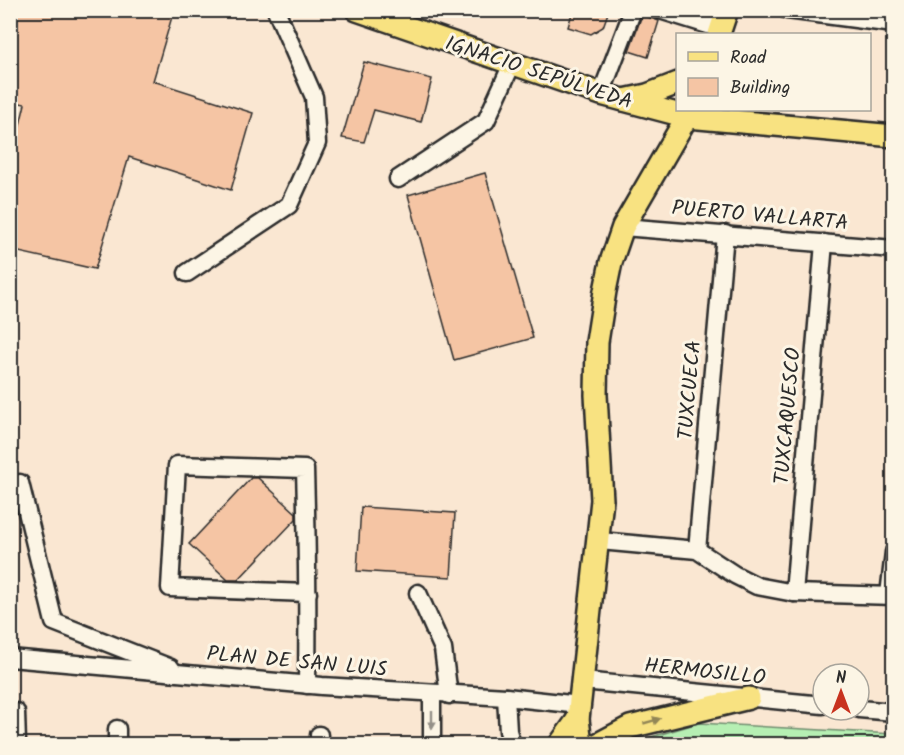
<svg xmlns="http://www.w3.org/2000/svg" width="904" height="755" font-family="Kalam,sans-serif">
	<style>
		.green { fill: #b6efb3; stroke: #708d6f; stroke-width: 1.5 }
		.building { fill: #f5c5a4; stroke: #2b2b2b; stroke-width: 1.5 }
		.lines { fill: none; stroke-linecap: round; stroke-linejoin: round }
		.minor-casing { stroke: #2b2b2b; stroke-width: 21 }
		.major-casing { stroke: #2b2b2b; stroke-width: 26 }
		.minor { stroke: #fcf5e5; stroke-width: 16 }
		.major { stroke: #f8e281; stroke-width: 21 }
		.oneway { fill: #949088 }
		.oneway2 { fill: #928656 }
		.labels { text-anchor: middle; stroke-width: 6; stroke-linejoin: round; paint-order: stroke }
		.street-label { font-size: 21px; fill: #2b2b2b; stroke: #fcf5e5 }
	</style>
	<rect width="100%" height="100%" fill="#fae7d2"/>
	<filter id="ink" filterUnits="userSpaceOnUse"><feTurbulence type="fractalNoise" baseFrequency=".0167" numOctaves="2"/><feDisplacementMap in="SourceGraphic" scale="12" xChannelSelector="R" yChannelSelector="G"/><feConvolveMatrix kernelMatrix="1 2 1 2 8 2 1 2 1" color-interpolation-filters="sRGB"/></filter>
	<g filter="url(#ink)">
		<path class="green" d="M 698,723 L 893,734 L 893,744 L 628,744 Z"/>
		<g class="building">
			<path d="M 10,10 L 174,10 L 153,81 L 253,113 L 231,190 L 129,157 L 95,269 L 10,250 L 10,166 L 25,104 L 10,101 Z"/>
			<path d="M 573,10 L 609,10 L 603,27 L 591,34 L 568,27 Z"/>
			<path d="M 642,15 L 659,21 L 648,57 L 629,51 Z"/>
			<path d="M 364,62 L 432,79 L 421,122 L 374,110 L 364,142 L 342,138 Z"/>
			<path d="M 485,173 L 533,338 L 454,360 L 408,195 Z"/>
			<path d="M 251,478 L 258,478 L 296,513 L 296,519 L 238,580 L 228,580 L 189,544 Z"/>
			<path d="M 361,507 L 455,513 L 451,577 L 357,571 Z"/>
		</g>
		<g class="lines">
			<g class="minor-casing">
				<g id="minor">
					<path d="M 660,10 L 721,29"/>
					<path d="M 787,10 L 894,24"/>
					<path d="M 601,94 L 633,10"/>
					<path d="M 398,179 L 486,121 L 512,64"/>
					<path d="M 623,227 L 894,249"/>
					<path d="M 187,273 L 289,205 L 317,143 L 314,97 L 276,10"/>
					<path d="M 20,483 L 54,622 L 171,668"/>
					<path d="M 600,541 L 697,550 L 735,575 L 757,586 L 794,593 L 894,596"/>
					<path d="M 697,550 L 725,234"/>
					<path d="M 418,593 L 443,649 L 449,695"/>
					<path d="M 794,593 L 824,243"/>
					<path d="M 889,595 L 894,552"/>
					<path d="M 10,658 L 322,686 L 506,697 L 580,705"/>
					<path d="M 583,681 L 823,705"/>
					<path d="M 307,685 C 308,613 307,541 305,469 L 177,465 L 170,588 L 308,593"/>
					<path d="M 506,697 L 508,731 L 512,744"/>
					<path d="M 859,709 L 894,712"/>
					<path d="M 16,712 L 17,744"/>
					<path d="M 117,729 L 117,744"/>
					<path d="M 319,735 L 319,744"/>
					<path d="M 432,744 L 432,695"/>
				</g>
			</g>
			<g class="major-casing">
				<g id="major">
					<path d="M 357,10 L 601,94 L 688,117 L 894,136"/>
					<path d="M 719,34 L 727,10"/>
					<path d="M 624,100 L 647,95 L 678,83"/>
					<path d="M 560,744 L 578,719"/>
					<path d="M 581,744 L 578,719 L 602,500 L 596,395 L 597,342 L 605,291 L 611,262 L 623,227 L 691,110"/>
					<path d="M 598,744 L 630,727 L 749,698"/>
				</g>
			</g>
			<use href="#minor" class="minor"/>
			<use href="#major" class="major"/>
		</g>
		<defs><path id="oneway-solid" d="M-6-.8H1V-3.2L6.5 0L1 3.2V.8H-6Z" transform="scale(1.5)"/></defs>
		<use class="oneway" href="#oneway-solid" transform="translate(432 720) rotate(90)"/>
		<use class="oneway2" href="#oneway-solid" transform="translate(652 721) rotate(-16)"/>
	</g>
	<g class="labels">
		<g class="street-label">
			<text transform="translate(539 72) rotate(18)" y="7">IGNACIO SEPÚLVEDA</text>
			<text transform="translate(760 215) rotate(5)" y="7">PUERTO VALLARTA</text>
			<text transform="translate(689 390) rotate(-85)" y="7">TUXCUECA</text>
			<text transform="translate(787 416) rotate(-85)" y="7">TUXCAQUESCO</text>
			<text transform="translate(297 661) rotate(5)" y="7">PLAN DE SAN LUIS</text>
			<text transform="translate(705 671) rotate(6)" y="7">HERMOSILLO</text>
		</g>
	</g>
	<rect width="904" height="755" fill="none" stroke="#fcf5e5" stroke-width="36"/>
	<rect x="18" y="18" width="868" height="719" fill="none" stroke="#2b2b2b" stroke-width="2" filter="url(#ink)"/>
	<rect x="676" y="33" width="195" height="78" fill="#fcf5e5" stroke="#a8a49b" stroke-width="1.5"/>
	<rect x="688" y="52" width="30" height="9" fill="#f8e281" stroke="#a8a49b" stroke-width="1.5"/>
	<text x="730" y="63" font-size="18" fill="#2b2b2b">Road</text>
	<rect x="688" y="78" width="30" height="18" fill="#f5c5a4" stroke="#a8a49b" stroke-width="1.5"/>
	<text x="730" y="93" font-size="18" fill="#2b2b2b">Building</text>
	<g transform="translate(841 692)"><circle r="28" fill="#fcf5e5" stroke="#a8a49b" stroke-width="1.5"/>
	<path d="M0-4.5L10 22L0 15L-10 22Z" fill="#c8321e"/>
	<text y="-9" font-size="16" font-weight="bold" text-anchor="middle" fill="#2b2b2b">N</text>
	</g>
</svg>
